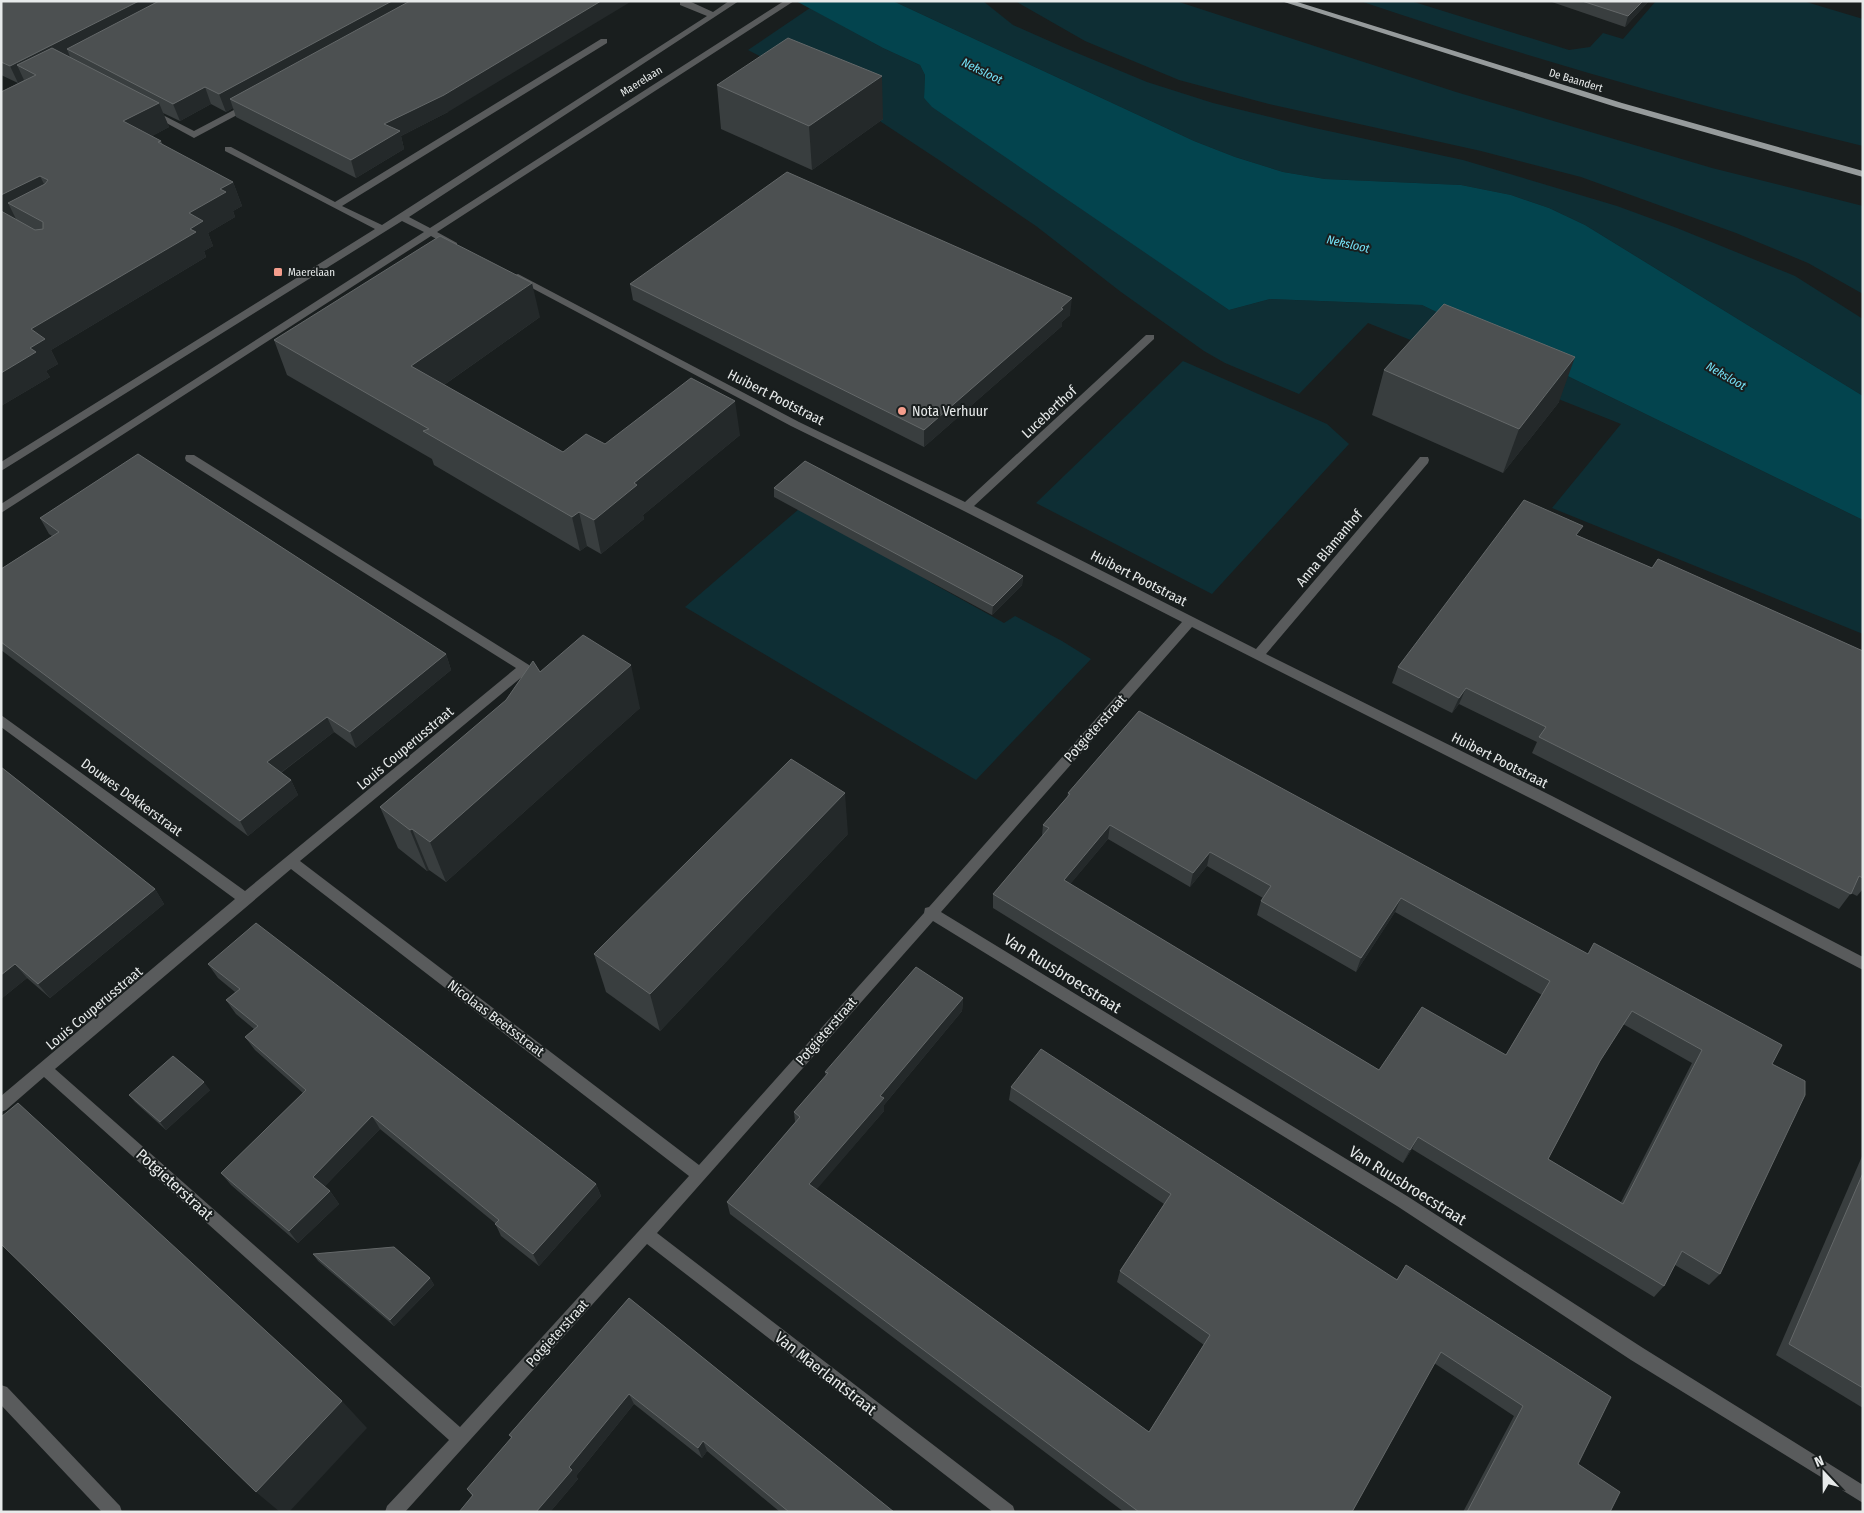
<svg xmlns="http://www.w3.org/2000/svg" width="1864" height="1513" font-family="'Fira Sans Condensed',sans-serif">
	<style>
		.green { fill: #0e2e34 }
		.water { fill: #03444e }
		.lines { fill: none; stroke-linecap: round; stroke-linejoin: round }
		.minor { fill: #595b5c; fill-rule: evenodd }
		.major { fill: #969b9c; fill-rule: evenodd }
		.wall { fill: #393e3f; fill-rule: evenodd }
		.shaded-wall { fill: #24292a }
		.building { fill: #4c5051; stroke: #646869; fill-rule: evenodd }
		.poi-dot { fill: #f49d8c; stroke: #191e1e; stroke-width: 2 }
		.labels { text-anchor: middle; stroke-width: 4; stroke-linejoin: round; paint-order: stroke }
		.far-street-label { font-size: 11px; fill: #e7eaea; stroke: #191e1e }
		.far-poi-label { font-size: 11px; fill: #e7eaea; stroke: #191e1e; text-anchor: start }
		.far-water-label { font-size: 12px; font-style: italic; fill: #75e2f7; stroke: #191e1e }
		.street-label { font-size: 14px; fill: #e7eaea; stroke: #191e1e }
		.poi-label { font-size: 14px; fill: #e7eaea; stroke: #191e1e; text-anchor: start }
		.near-street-label { font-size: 16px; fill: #e7eaea; stroke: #191e1e }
	</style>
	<rect width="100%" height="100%" fill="#191e1e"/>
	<g class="green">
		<path d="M 893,1 L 983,1 L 1013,25 L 1065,48 L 1147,82 L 1213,103 L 1310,127 L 1463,160 L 1617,206 L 1677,228 L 1795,276 L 1863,319 L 1863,396 L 1585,225 L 1549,208 L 1511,195 L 1461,185 L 1325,179 L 1283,172 L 1235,157 L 1194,141 Z"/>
		<path d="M 1015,1 L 1176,1 L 1456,92 L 1712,168 L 1863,206 L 1863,294 L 1808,263 L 1736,233 L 1581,177 L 1481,151 L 1269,104 L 1179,80 L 1085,41 Z"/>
		<path d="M 1360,1 L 1411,1 L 1569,50 L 1590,47 L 1603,33 L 1623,39 L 1656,1 L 1803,1 L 1863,19 L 1863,146 C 1694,105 1525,57 1360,1 Z"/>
		<path d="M 810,8 L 883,48 L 920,65 L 925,75 L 924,98 L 1229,310 L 1270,299 L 1422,305 L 1863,520 L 1863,634 L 1552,508 L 1621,424 L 1368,323 L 1299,394 L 1225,363 L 1204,351 L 1121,292 L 1036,226 L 942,162 L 863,110 L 748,50 Z"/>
		<path d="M 1183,361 L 1327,424 L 1349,444 L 1212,594 L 1036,503 Z"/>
		<path d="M 806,503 L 932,583 L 1004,623 L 1015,616 L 1062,641 L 1091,659 L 976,780 L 685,607 Z"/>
	</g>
	<path class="water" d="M 796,1 L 893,1 L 1194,141 L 1235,157 L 1283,172 L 1325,179 L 1461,185 L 1511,195 L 1549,208 L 1585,225 L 1863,396 L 1863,520 L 1422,305 L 1270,299 L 1229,310 L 932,107 L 924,98 L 925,75 L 920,65 L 883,48 Z"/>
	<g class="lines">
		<g class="minor">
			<path d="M 680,1 L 689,1 L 713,12 L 729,1 L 739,1 L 409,217 L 430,228 L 784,1 L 794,1 L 437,232 L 457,243 L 457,247 L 451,247 L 431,236 L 1,513 L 1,504 L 424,232 L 402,221 L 1,471 L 1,462 L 375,229 L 225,151 L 225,147 L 231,147 L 335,202 L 601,39 L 607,39 L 607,43 L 342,206 L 382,225 L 707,16 L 680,5 Z"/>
			<path d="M 249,102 L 252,103 L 252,107 L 194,138 L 148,113 L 155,111 L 194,131 Z"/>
			<path d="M 518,274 L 799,422 L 965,502 L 1146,335 L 1154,335 L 1154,339 L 974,506 L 1256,649 L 1420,457 L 1428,457 L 1429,460 L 1428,463 L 1266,654 L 1552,796 L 1863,957 L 1863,970 L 1542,804 L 1192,627 L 941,912 L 1407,1196 L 1643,1348 L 1863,1485 L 1863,1503 L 1631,1360 L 1397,1206 L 933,921 L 657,1233 L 1013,1506 L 1015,1512 L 993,1512 L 647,1244 L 405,1512 L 385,1512 L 387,1506 L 449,1440 L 44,1077 L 6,1110 L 1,1112 L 1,1096 L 235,899 L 1,727 L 1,715 L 245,891 L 516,668 L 186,461 L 185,458 L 186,455 L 194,455 L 529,665 L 531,668 L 529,671 L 300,861 L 699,1165 L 924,913 L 925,908 L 929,907 L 1182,622 L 962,510 L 791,426 L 515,279 L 515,275 ZM 291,869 L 689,1176 L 460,1427 L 55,1069 Z"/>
			<path d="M 1,1385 L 7,1387 L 120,1506 L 122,1512 L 102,1512 L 1,1405 Z"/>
		</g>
		<path class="major" d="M 1281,1 L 1294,1 L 1622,103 L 1863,171 L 1863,177 L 1616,107 Z"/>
	</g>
	<g class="wall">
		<path d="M 1,1 L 448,112 L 401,136 L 404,149 L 356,178 L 236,117 L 233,108 L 226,112 L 211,104 L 180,121 L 163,113 L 169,127 L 152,136 L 161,141 L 163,145 L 233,182 L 242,206 L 233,211 L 235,217 L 208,233 L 213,246 L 204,251 L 206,257 L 51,350 L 58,364 L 46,371 L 50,377 L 1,406 L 1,92 L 18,83 L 1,75 Z"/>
		<path d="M 1549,1 L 1649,1 L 1625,27 Z"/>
		<path d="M 717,85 L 883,119 L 812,170 L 721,129 Z"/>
		<path d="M 630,284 L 1070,315 L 1062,322 L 1062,326 L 924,447 L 633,300 Z"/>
		<path d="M 540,317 L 444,385 L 563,452 L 605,444 L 740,435 L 643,515 L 644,519 L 601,554 L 587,546 L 580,551 L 434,465 L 432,459 L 287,375 L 274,340 Z"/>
		<path d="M 1384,370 L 1559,402 L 1503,473 L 1372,415 Z"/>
		<path d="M 774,488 L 1023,576 L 1022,585 L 992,615 L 774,497 Z"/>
		<path d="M 40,518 L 446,654 L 451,670 L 356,748 L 334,732 L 281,773 L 291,780 L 298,795 L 248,836 L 1,650 L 1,569 L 52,536 L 49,534 Z"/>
		<path d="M 1579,536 L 1652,568 L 1863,651 L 1863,889 L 1857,896 L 1851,893 L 1839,909 L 1532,753 L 1537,742 L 1459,704 L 1452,713 L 1392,683 L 1398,667 Z"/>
		<path d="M 540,672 L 640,708 L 446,882 L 429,870 L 427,871 L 398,848 L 380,807 Z"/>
		<path d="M 1139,711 L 1772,1064 L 1720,1274 L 1709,1285 L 1675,1265 L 1664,1286 L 1654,1297 L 1412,1149 L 1403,1163 L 993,908 L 993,894 L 1042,836 L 1043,825 L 1067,797 L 1068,793 ZM 1108,839 L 1190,887 L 1207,866 L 1263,898 L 1261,901 L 1257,915 L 1356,972 L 1395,912 L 1542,995 L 1506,1055 L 1379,1070 L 1070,884 ZM 1623,1024 L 1692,1063 L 1621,1202 L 1548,1159 L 1600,1061 Z"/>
		<path d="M 1,767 L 155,889 L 164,904 L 50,998 L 27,978 L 1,999 Z"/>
		<path d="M 848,834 L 660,1031 L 606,992 L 594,954 Z"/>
		<path d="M 208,964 L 596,1184 L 601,1196 L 539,1266 L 501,1236 L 495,1223 L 380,1129 L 324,1187 L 330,1191 L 339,1204 L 298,1243 L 231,1185 L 221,1173 L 303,1093 L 255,1050 L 245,1037 L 254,1029 L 236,1014 L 226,1000 L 235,992 L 218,978 Z"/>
		<path d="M 963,998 L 962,1011 L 884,1105 L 884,1111 L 816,1189 L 1149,1432 L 1204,1345 L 1117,1282 L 1120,1271 L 1164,1204 L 1009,1100 L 1011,1087 L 1397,1279 L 1406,1265 L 1578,1464 L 1610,1512 L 1463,1512 L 1514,1416 L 1434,1363 L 1352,1512 L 1124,1512 L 730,1214 L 727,1202 L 795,1122 L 794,1112 L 826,1076 L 825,1072 Z"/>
		<path d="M 210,1090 L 166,1130 L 135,1102 L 129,1095 Z"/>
		<path d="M 1863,1154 L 1863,1408 L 1776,1355 Z"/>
		<path d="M 313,1254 L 430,1278 L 434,1285 L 394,1326 L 318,1261 Z"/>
		<path d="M 629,1298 L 894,1512 L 780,1512 L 707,1451 L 702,1458 L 634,1404 L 576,1476 L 578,1479 L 550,1512 L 459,1512 L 472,1496 L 467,1489 L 511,1438 L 509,1435 Z"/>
	</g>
	<g class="shaded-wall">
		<path d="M 139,1 L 179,1 L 67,49 L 70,57 L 17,65 L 24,80 L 18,83 L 10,66 Z"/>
		<path d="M 392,1 L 428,1 L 230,99 L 233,108 L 226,112 L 219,94 Z"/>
		<path d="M 601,1 L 632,1 L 448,112 L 401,136 L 404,149 L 356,178 L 351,160 L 384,124 Z"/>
		<path d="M 1643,1 L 1649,1 L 1625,27 L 1628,16 Z"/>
		<path d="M 882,76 L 883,119 L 812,170 L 809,126 Z"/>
		<path d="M 205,87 L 211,104 L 180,121 L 173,104 Z"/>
		<path d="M 159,103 L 169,127 L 134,146 L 123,121 Z"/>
		<path d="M 40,176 L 52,200 L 8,203 L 16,219 L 1,227 L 1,195 Z"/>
		<path d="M 233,182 L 242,206 L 233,211 L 235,217 L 208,233 L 213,246 L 204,251 L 206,257 L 51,350 L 58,364 L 46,371 L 50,377 L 1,406 L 1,373 L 30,348 L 31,329 L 190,229 L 189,213 L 220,189 Z"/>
		<path d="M 532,283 L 540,317 L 421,401 L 411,366 Z"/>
		<path d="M 1072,298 L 1070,315 L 1062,322 L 1062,326 L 924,447 L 924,430 Z"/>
		<path d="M 1575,357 L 1559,402 L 1503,473 L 1519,429 Z"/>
		<path d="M 735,401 L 740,435 L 643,515 L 644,519 L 601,554 L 594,520 L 634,483 Z"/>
		<path d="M 579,512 L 587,546 L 580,551 L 572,517 Z"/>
		<path d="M 1023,576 L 1022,585 L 992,615 L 993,606 Z"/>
		<path d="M 446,654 L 451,670 L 356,748 L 350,732 Z"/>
		<path d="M 631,665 L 640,708 L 446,882 L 430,842 Z"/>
		<path d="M 1466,688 L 1459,704 L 1452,713 L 1459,698 Z"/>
		<path d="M 327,717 L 334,732 L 275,777 L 267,762 Z"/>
		<path d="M 291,780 L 298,795 L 248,836 L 240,821 Z"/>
		<path d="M 845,793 L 848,834 L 660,1031 L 650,994 Z"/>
		<path d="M 1110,825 L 1108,839 L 1062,894 L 1064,880 Z"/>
		<path d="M 412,829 L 429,870 L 427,871 L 410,830 Z"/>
		<path d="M 1210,852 L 1207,866 L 1190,887 L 1193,873 Z"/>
		<path d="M 155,889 L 164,904 L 50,998 L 38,984 Z"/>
		<path d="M 1401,898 L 1395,912 L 1356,972 L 1361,958 Z"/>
		<path d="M 15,964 L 27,978 L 1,999 L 1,975 Z"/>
		<path d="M 963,998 L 962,1011 L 884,1105 L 884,1111 L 811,1196 L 809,1184 L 880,1096 Z"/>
		<path d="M 204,1082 L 210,1090 L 166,1130 L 160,1122 Z"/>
		<path d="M 372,1116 L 380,1129 L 322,1189 L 313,1177 Z"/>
		<path d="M 1418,1137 L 1412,1149 L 1403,1163 L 1410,1150 Z"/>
		<path d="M 596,1184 L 601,1196 L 539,1266 L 533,1254 Z"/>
		<path d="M 330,1191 L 339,1204 L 298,1243 L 289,1231 Z"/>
		<path d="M 430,1278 L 434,1285 L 394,1326 L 390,1320 Z"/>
		<path d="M 629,1394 L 634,1404 L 576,1476 L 578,1479 L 550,1512 L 536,1512 L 569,1467 Z"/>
		<path d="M 342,1401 L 367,1428 L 289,1512 L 280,1512 L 256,1492 Z"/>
		<path d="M 703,1441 L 707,1451 L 702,1458 L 698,1448 Z"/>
	</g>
	<g class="building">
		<path d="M 1,1 L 139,1 L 10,66 L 1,62 Z"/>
		<path d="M 159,1 L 392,1 L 219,94 L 205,87 L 173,104 L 67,49 Z"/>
		<path d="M 410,1 L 601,1 L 444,95 L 384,124 L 400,131 L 351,160 L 230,99 Z"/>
		<path d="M 1582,1 L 1643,1 L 1628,16 Z"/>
		<path d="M 788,38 L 882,76 L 809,126 L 717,85 Z"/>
		<path d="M 52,48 L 159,103 L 123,121 L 161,141 L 158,142 L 233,182 L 220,189 L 226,192 L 189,213 L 203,221 L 190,229 L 196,232 L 31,329 L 45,339 L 30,348 L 36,352 L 1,373 L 1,211 L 35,230 L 43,229 L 43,222 L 8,203 L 45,184 L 48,180 L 40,176 L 1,195 L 1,92 L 36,75 L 17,65 Z"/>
		<path d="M 787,172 L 1072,298 L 1061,308 L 1063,309 L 924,430 L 630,284 Z"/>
		<path d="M 440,236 L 532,283 L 411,366 L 563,452 L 586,434 L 605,444 L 691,378 L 735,401 L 634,483 L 637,485 L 594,520 L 579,512 L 572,517 L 423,431 L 429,429 L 274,340 Z"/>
		<path d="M 1444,304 L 1575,357 L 1519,429 L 1384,370 Z"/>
		<path d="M 138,454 L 446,654 L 350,732 L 327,717 L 267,762 L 291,780 L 240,821 L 1,642 L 1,569 L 59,532 L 40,518 Z"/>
		<path d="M 805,461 L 1023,576 L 993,606 L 774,488 Z"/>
		<path d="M 1524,500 L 1583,526 L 1576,535 L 1652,568 L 1658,559 L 1863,651 L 1863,878 L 1859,876 L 1851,894 L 1539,737 L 1546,727 L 1466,688 L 1459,698 L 1398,667 Z"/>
		<path d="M 583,635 L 631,665 L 430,842 L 412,829 L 410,830 L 380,807 L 506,700 L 533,661 L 540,672 Z"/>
		<path d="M 1139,711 L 1588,954 L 1594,943 L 1782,1045 L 1772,1064 L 1805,1081 L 1805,1095 L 1720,1274 L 1682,1251 L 1664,1286 L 1418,1137 L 1410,1150 L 993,894 L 1049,828 L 1043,825 L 1070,794 L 1068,793 ZM 1110,825 L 1193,873 L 1210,852 L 1271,886 L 1261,901 L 1361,958 L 1401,898 L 1550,981 L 1506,1055 L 1422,1007 L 1379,1070 L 1064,880 ZM 1632,1011 L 1702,1050 L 1623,1204 L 1548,1159 L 1600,1061 Z"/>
		<path d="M 791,759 L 845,793 L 650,994 L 594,954 Z"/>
		<path d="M 1,767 L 155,889 L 38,984 L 15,964 L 1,975 Z"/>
		<path d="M 256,923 L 596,1184 L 533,1254 L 495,1224 L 499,1220 L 372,1116 L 313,1177 L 330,1191 L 289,1231 L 221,1173 L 306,1090 L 245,1037 L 258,1026 L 226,1000 L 240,989 L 208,964 Z"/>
		<path d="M 916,967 L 963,998 L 880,1096 L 884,1098 L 809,1184 L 1149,1432 L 1210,1335 L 1120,1271 L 1171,1194 L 1011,1087 L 1041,1049 L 1397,1280 L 1406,1265 L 1611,1397 L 1578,1464 L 1620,1492 L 1610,1512 L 1467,1512 L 1523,1406 L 1441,1352 L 1352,1512 L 1139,1512 L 727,1202 L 800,1117 L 794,1112 L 828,1073 L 825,1072 Z"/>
		<path d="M 173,1056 L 204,1082 L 160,1122 L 129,1095 Z"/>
		<path d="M 18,1103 L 342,1401 L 256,1492 L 1,1244 L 1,1117 Z"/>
		<path d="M 1863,1173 L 1863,1388 L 1789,1344 Z"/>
		<path d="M 394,1247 L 430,1278 L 390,1320 L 313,1254 Z"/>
		<path d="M 629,1298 L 894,1512 L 789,1512 L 703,1441 L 698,1448 L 629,1394 L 569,1467 L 572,1470 L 536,1512 L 459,1512 L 473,1495 L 467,1489 L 512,1437 L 509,1435 Z"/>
	</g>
	<g class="poi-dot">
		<rect x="273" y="267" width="10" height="10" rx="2.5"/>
		<circle cx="902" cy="411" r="5"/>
	</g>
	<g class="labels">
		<g class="far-street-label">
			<text transform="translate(1576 80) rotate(17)" y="4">De Baandert</text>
			<text transform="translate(641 81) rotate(-32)" y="4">Maerelaan</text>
		</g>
		<g class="far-poi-label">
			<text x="288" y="276">Maerelaan</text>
		</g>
		<g class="far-water-label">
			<text transform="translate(982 71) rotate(26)" y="4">Neksloot</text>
			<text transform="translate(1348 244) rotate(13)" y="4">Neksloot</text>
			<text transform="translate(1726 376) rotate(30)" y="4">Neksloot</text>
		</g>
		<g class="street-label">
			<text transform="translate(776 397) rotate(27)" y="5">Huibert Pootstraat</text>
			<text transform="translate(1049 412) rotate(-43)" y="5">Luceberthof</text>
			<text transform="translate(1329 548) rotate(-50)" y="5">Anna Blamanhof</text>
			<text transform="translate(1139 578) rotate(27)" y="5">Huibert Pootstraat</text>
			<text transform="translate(1095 728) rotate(-48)" y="5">Potgieterstraat</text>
			<text transform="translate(405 748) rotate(-40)" y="5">Louis Couperusstraat</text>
			<text transform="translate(1500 760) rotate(27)" y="5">Huibert Pootstraat</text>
			<text transform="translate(132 797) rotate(36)" y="5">Douwes Dekkerstraat</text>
			<text transform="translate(94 1008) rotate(-40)" y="5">Louis Couperusstraat</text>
			<text transform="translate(496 1018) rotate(37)" y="5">Nicolaas Beetsstraat</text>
			<text transform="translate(826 1031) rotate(-49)" y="5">Potgieterstraat</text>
			<text transform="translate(557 1333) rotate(-48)" y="5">Potgieterstraat</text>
		</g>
		<g class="poi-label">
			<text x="912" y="416">Nota Verhuur</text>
		</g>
		<g class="near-street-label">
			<text transform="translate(1063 973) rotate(32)" y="6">Van Ruusbroecstraat</text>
			<text transform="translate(175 1184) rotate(42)" y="6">Potgieterstraat</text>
			<text transform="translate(1408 1185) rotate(32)" y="6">Van Ruusbroecstraat</text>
			<text transform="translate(826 1373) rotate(38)" y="6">Van Maerlantstraat</text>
		</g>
	</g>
	<rect width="1864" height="1513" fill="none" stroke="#e7eaea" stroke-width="5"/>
	<g transform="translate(1824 1473) rotate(338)" stroke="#191e1e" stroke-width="4" paint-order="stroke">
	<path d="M0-4L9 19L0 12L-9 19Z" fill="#e7eaea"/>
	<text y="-8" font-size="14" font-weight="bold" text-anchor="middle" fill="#e7eaea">N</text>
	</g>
</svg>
